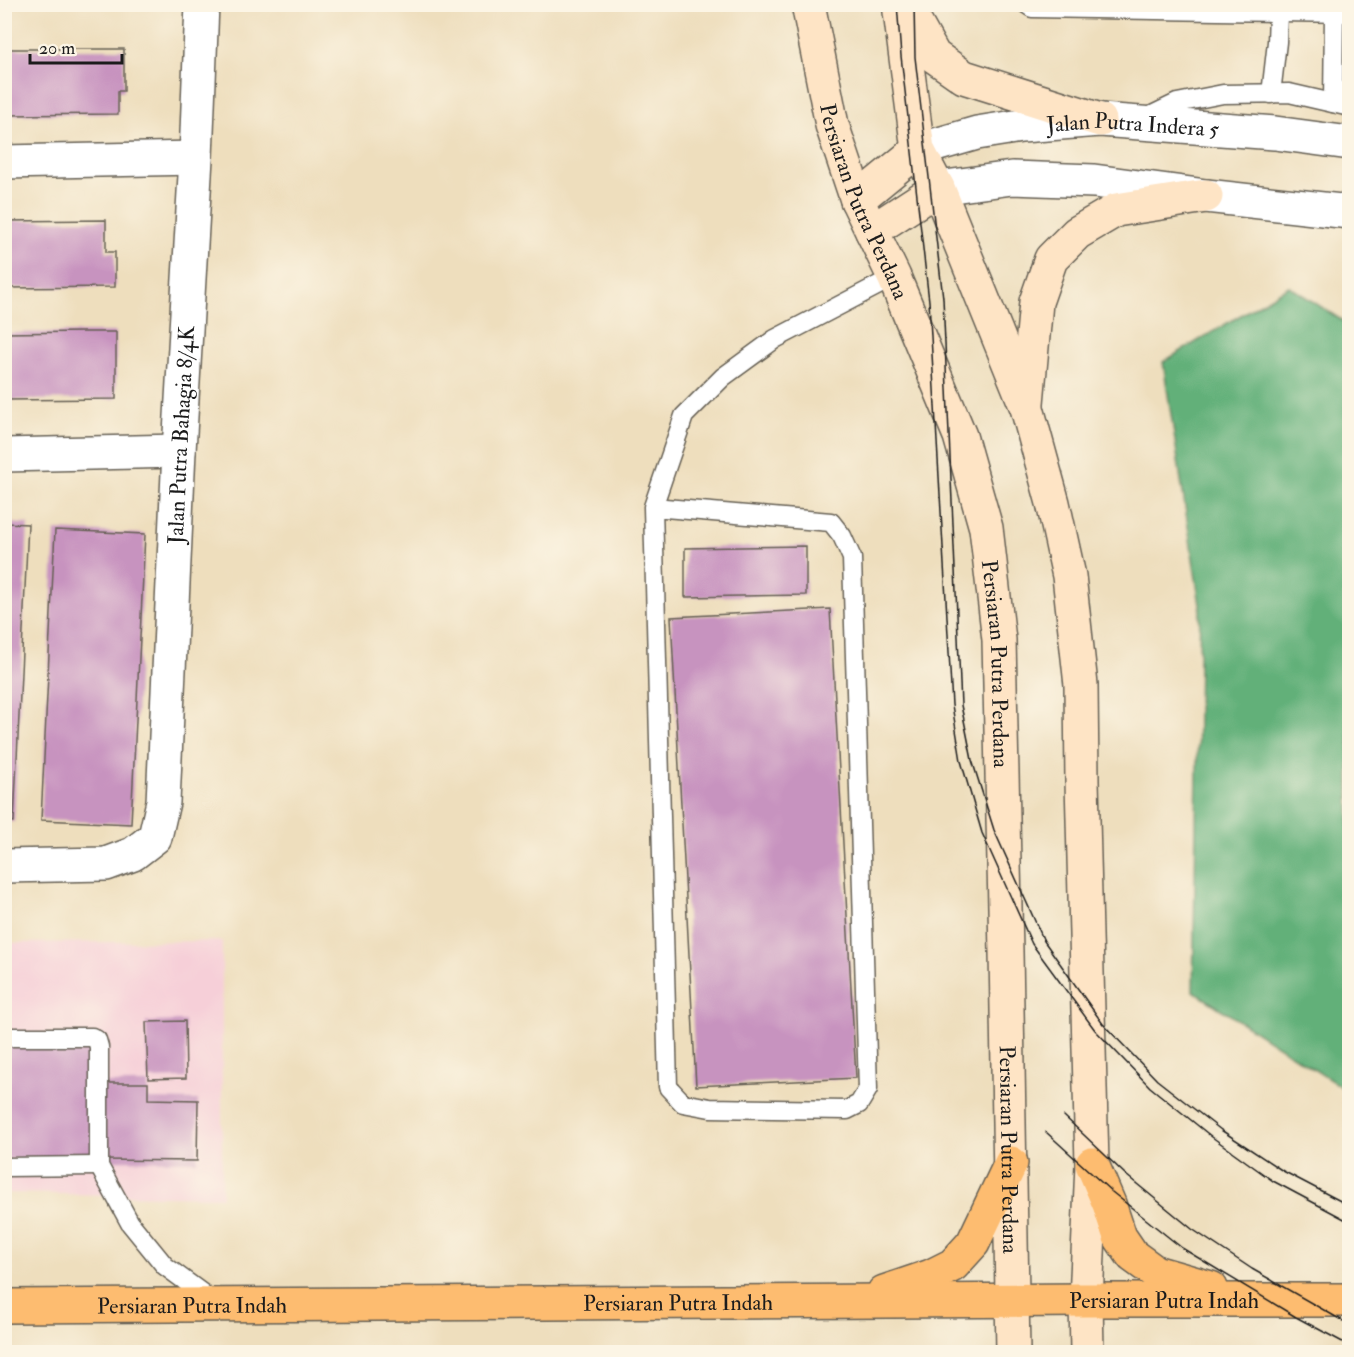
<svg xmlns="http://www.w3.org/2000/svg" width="1354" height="1357" font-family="'IM FELL Double Pica',serif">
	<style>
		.built { fill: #f6cfd8 }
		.forest { fill: #62b079; stroke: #3f664a; stroke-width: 1.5 }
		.building { fill: #c793bf }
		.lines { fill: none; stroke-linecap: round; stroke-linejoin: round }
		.service-casing { stroke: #666054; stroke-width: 21 }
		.minor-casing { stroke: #666054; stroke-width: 36 }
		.secondary-casing { stroke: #666054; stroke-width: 36 }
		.primary-casing { stroke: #666054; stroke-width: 36 }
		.service { stroke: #fff; stroke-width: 18 }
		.minor { stroke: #fff; stroke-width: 33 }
		.secondary { stroke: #fee4c5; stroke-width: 33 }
		.primary { stroke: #fdbc6f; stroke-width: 33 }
		.tram { stroke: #1c1c1c; stroke-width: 1.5 }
		.labels { text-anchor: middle; stroke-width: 4.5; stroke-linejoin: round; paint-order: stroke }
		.street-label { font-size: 22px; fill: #1c1c1c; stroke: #fcf5e5 }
	</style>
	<rect width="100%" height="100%" fill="#fcf5e5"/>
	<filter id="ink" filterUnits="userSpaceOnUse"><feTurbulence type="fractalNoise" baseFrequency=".0167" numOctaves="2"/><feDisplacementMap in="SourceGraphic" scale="12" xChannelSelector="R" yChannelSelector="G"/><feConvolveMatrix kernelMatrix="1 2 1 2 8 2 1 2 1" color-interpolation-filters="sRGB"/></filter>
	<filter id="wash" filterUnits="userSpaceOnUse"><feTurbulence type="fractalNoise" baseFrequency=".008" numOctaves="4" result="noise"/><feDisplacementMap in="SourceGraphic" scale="24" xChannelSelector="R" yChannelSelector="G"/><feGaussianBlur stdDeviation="1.35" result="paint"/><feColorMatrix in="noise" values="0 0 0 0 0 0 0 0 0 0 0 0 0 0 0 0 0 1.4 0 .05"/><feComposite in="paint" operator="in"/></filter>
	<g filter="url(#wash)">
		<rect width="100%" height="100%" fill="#eedebd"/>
		<path class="built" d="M 222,941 L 222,1197 L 5,1193 L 5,943 Z"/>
		<path class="forest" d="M 1289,286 L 1349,325 L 1349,1092 L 1193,991 L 1200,605 L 1163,362 Z"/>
		<g id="blocks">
			<g class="building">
				<path d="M 4,49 L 124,49 L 124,91 L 118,91 L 118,114 L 4,115 Z"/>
				<path d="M 106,220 L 106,252 L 115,252 L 115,287 L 4,288 L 4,221 Z"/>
				<path d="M 85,332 L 116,332 L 116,399 L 4,400 L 4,333 Z"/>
				<path d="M 5,523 L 28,524 L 14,822 L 5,821 Z"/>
				<path d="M 55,530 L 145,534 L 131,824 L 41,820 Z"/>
				<path d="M 806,546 L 806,595 L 685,597 L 685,548 Z"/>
				<path d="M 830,609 L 856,1078 L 696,1086 L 671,617 Z"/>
				<path d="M 185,1021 L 186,1078 L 148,1079 L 146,1022 Z"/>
				<path d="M 4,1040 L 92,1041 L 92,1083 L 148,1083 L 148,1099 L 198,1100 L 197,1161 L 4,1159 Z"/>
			</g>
		</g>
	</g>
	<g filter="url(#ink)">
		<use href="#blocks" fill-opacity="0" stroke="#666054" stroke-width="1.5"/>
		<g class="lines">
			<g class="service-casing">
				<g id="service">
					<path d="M 1026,4 L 1032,8 L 1350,13"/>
					<path d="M 1271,94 L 1277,42 L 1278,12"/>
					<path d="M 1333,103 L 1334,13"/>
					<path d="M 1144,119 L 1177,103 L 1223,94 L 1289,93 L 1350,107"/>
					<path d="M 653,507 L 831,522 L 842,536 L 852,558 L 868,1089 L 859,1104 L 847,1110 L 710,1108 L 683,1103 L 668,1087 L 653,507 L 684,416 L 723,377 L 775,339 L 894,277"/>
					<path d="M 4,1037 L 92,1037 L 97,1040 L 99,1047 L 99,1166 L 130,1223 L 165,1266 L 214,1302"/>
					<path d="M 4,1167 L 99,1166"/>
				</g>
			</g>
			<g class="minor-casing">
				<g id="minor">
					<path id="s1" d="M 918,150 L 977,133 L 1021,126 L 1100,120 L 1275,133 L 1350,143"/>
					<path d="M 4,162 L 196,158"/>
					<path d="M 938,188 L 1012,178 L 1094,181 L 1206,196 L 1350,212"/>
					<path d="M 4,455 L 179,451"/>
					<path id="s2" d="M 4,866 L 106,864 L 133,854 L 155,837 L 163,802 L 179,451 L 196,158 L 202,4"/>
				</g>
			</g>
			<g class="secondary-casing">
				<g id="secondary">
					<path id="s3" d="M 808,4 L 832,125 L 857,200 L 894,277 L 960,436 L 986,528 L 999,640 L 1006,952 L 1013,1352"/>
					<path d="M 899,4 L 918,150 L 938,188 L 1027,408 L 1053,503 L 1069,576 L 1081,685 L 1082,781 L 1092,1164 L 1086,1300 L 1087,1352"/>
					<path d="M 906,6 L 934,56 L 964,77 L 1100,120"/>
					<path d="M 857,200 L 918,150"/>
					<path d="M 872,231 L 938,188"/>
					<path d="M 1027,403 L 1036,302 L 1051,259 L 1077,233 L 1116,210 L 1206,196"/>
				</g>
			</g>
			<g class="primary-casing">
				<g id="primary">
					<path d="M 1092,1164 L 1109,1204 L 1120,1237 L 1133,1256 L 1155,1272 L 1211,1288"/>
					<path d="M 884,1292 L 931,1276 L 953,1265 L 973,1243 L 1011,1163"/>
					<path id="s4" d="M 4,1306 L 1086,1300 L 1350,1300"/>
				</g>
			</g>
			<use href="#service" class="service"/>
			<use href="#minor" class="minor"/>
			<use href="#secondary" class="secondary"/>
			<use href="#primary" class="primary"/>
			<g class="tram">
				<path d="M 897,4 L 901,56 L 929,301 L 952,705 L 961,761 L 982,833 L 1032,944 L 1095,1030 L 1150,1087 L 1212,1137 L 1273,1181 L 1350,1222"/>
				<path d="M 914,4 L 915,57 L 943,298 L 961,705 L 972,760 L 994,830 L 1044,941 L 1103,1024 L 1157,1080 L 1221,1130 L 1283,1171 L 1350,1206"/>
				<path d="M 1064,1116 L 1126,1175 L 1192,1229 L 1252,1269 L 1350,1325"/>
				<path d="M 1046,1132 L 1112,1192 L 1182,1248 L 1296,1317 L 1350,1346"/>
			</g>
		</g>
	</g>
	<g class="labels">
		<g class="street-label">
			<text dy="8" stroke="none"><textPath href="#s1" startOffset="218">Jalan Putra Indera 5</textPath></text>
			<text dy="8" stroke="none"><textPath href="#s3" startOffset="206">Persiaran Putra Perdana</textPath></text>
			<text dy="8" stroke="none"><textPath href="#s2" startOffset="562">Jalan Putra Bahagia 8/4K</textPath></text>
			<text dy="8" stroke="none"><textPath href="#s3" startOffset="692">Persiaran Putra Perdana</textPath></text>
			<text dy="8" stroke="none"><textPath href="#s3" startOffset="1178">Persiaran Putra Perdana</textPath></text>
			<text dy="8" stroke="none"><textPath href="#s4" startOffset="1160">Persiaran Putra Indah</textPath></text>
			<text dy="8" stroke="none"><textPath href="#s4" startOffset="674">Persiaran Putra Indah</textPath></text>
			<text dy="8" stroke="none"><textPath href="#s4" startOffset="188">Persiaran Putra Indah</textPath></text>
		</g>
	</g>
	<rect width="1354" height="1357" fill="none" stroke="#fcf5e5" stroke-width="24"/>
	<path d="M30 54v9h92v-9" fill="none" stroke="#1c1c1c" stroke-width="3"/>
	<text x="39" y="54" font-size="18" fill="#1c1c1c" stroke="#fcf5e5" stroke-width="4.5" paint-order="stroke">20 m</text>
</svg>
